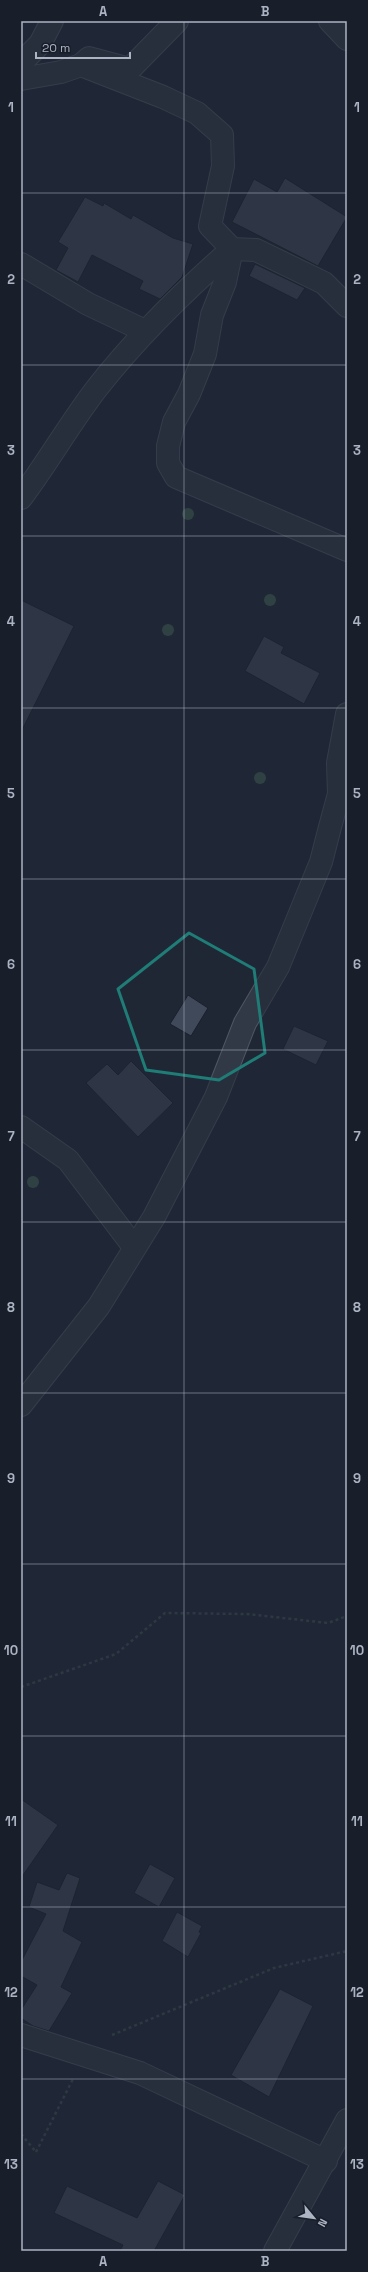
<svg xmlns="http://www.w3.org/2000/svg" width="368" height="2272" font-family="'Space Grotesk',sans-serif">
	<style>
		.building { fill: #40495a; stroke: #1a202c }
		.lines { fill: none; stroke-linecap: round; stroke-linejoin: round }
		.street-casing { stroke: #505664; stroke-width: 24 }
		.path { stroke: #3e4f54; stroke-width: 2.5; stroke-dasharray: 3 3; stroke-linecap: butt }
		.street { stroke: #323946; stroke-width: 22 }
		.tree { fill: #456257 }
		.marked { fill: none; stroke: #1f7c76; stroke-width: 3; stroke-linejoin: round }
		.grid { fill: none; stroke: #acb3c3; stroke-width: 1; stroke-opacity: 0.55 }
		.neatline { fill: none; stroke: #acb3c3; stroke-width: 1.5 }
		.grid-label { font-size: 13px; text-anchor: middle; font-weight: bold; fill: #acb3c3 }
	</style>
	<rect width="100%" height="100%" fill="#1f2735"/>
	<g class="building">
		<path d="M 285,178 L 347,217 L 318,266 L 232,222 L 254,179 L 277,192 Z"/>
		<path d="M 85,197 L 103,206 L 104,203 L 131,219 L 133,215 L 173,238 L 193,244 L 182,277 L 160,299 L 139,289 L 143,281 L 92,255 L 78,282 L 56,270 L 68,248 L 58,242 Z"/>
		<path d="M 255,264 L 305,288 L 297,300 L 249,276 Z"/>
		<path d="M 21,600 L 74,626 L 21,732 Z"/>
		<path d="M 264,636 L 284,647 L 281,653 L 320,673 L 304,704 L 245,671 Z"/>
		<path d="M 188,995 L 208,1008 L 191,1036 L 170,1024 Z"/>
		<path d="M 294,1026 L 328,1041 L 316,1065 L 283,1049 Z"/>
		<path d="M 131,1061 L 173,1103 L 138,1137 L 86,1083 L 107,1064 L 118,1075 Z"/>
		<path d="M 21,1799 L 58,1825 L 21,1878 Z"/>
		<path d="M 150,1864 L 175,1878 L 159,1907 L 134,1893 Z"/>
		<path d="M 67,1873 L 80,1878 L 63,1931 L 82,1942 L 61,1987 L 72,1993 L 49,2031 L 33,2026 L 21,2018 L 21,2010 L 37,1985 L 21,1976 L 21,1962 L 46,1914 L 29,1907 L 37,1882 L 59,1890 Z"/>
		<path d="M 177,1912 L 202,1926 L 199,1932 L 201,1933 L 188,1957 L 162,1941 Z"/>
		<path d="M 280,1989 L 313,2006 L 269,2097 L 231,2075 Z"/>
		<path d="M 158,2181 L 185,2195 L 154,2251 L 120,2251 L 123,2245 L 54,2213 L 67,2186 L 137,2218 Z"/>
	</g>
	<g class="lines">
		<g class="street-casing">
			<g id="street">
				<path d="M 177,21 L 130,69 L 89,58 L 81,65 L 163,97 L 197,113 L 222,135 L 223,166 L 210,226 L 232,249 L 225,282 L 212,315 L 205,354 L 189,394 L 174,422 L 168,446 L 168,463 L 176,477 L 347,550"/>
				<path d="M 330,21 L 347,39"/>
				<path d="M 21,63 L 40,44 L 52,21"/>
				<path d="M 21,79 L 61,72 L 81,65"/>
				<path d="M 21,264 L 88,304 L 145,331"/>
				<path d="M 21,498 C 48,462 70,423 97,388 C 137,337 183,292 232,249 L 256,250 L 324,283 L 347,306"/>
				<path d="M 21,1127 L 68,1160 L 134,1247"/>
				<path d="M 21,1405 L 99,1306 L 154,1217 L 216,1097 L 245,1023 L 278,967 L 321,862 L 330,827 L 339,794 L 338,763 L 347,714"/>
				<path d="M 21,2035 L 140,2073 L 326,2161"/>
				<path d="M 275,2251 L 347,2120"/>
			</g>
		</g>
		<g class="path">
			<path d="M 21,1687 L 116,1654 L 165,1613 L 247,1614 L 328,1623 L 347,1616"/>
			<path d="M 112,2035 L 274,1968 L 347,1951"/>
			<path d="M 21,2134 L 36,2152"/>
			<path d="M 36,2152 L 73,2079"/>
		</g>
		<use href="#street" class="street"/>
	</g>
	<g class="tree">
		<circle cx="188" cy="514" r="6"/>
		<circle cx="270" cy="600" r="6"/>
		<circle cx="168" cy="630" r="6"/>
		<circle cx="260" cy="778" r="6"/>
		<circle cx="33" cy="1182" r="6"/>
	</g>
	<path d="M0 0H368V2272H0ZM 189,933 L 254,969 L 265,1053 L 219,1080 L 146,1070 L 118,989 Z" fill="#1f2735" fill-opacity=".55" fill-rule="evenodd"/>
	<path class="marked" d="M 189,933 L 254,969 L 265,1053 L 219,1080 L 146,1070 L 118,989 Z"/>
	<path class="grid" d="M 184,21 L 184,2251M 21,193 L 347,193M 21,365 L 347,365M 21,536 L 347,536M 21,708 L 347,708M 21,879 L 347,879M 21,1050 L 347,1050M 21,1222 L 347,1222M 21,1393 L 347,1393M 21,1564 L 347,1564M 21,1736 L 347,1736M 21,1907 L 347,1907M 21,2079 L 347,2079"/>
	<rect width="368" height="2272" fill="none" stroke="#181e2a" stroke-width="44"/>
	<g transform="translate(314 2218) rotate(119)" stroke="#181e2a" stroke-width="3" paint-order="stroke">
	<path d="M0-3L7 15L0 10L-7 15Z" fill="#acb3c3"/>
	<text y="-6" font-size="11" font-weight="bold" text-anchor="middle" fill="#acb3c3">N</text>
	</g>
	<path d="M36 52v6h94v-6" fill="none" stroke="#acb3c3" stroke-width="2"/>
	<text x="42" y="52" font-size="12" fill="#acb3c3" stroke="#181e2a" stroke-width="3" paint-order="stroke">20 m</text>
	<rect x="22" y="22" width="324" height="2228" class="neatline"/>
	<g class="grid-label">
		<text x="103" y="16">A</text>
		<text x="265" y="16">B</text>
		<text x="11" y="112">1</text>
		<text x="357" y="112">1</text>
		<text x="11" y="284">2</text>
		<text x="357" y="284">2</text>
		<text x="11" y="455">3</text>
		<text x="357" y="455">3</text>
		<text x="11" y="626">4</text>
		<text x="357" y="626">4</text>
		<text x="11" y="798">5</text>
		<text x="357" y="798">5</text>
		<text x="11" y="969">6</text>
		<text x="357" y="969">6</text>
		<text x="11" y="1141">7</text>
		<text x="357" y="1141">7</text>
		<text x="11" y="1312">8</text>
		<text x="357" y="1312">8</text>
		<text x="11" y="1483">9</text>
		<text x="357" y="1483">9</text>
		<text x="11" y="1655">10</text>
		<text x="357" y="1655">10</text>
		<text x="11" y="1826">11</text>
		<text x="357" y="1826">11</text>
		<text x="11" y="1997">12</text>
		<text x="357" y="1997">12</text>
		<text x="11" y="2169">13</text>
		<text x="357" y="2169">13</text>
		<text x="103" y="2266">A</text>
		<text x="265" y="2266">B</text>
	</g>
</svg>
